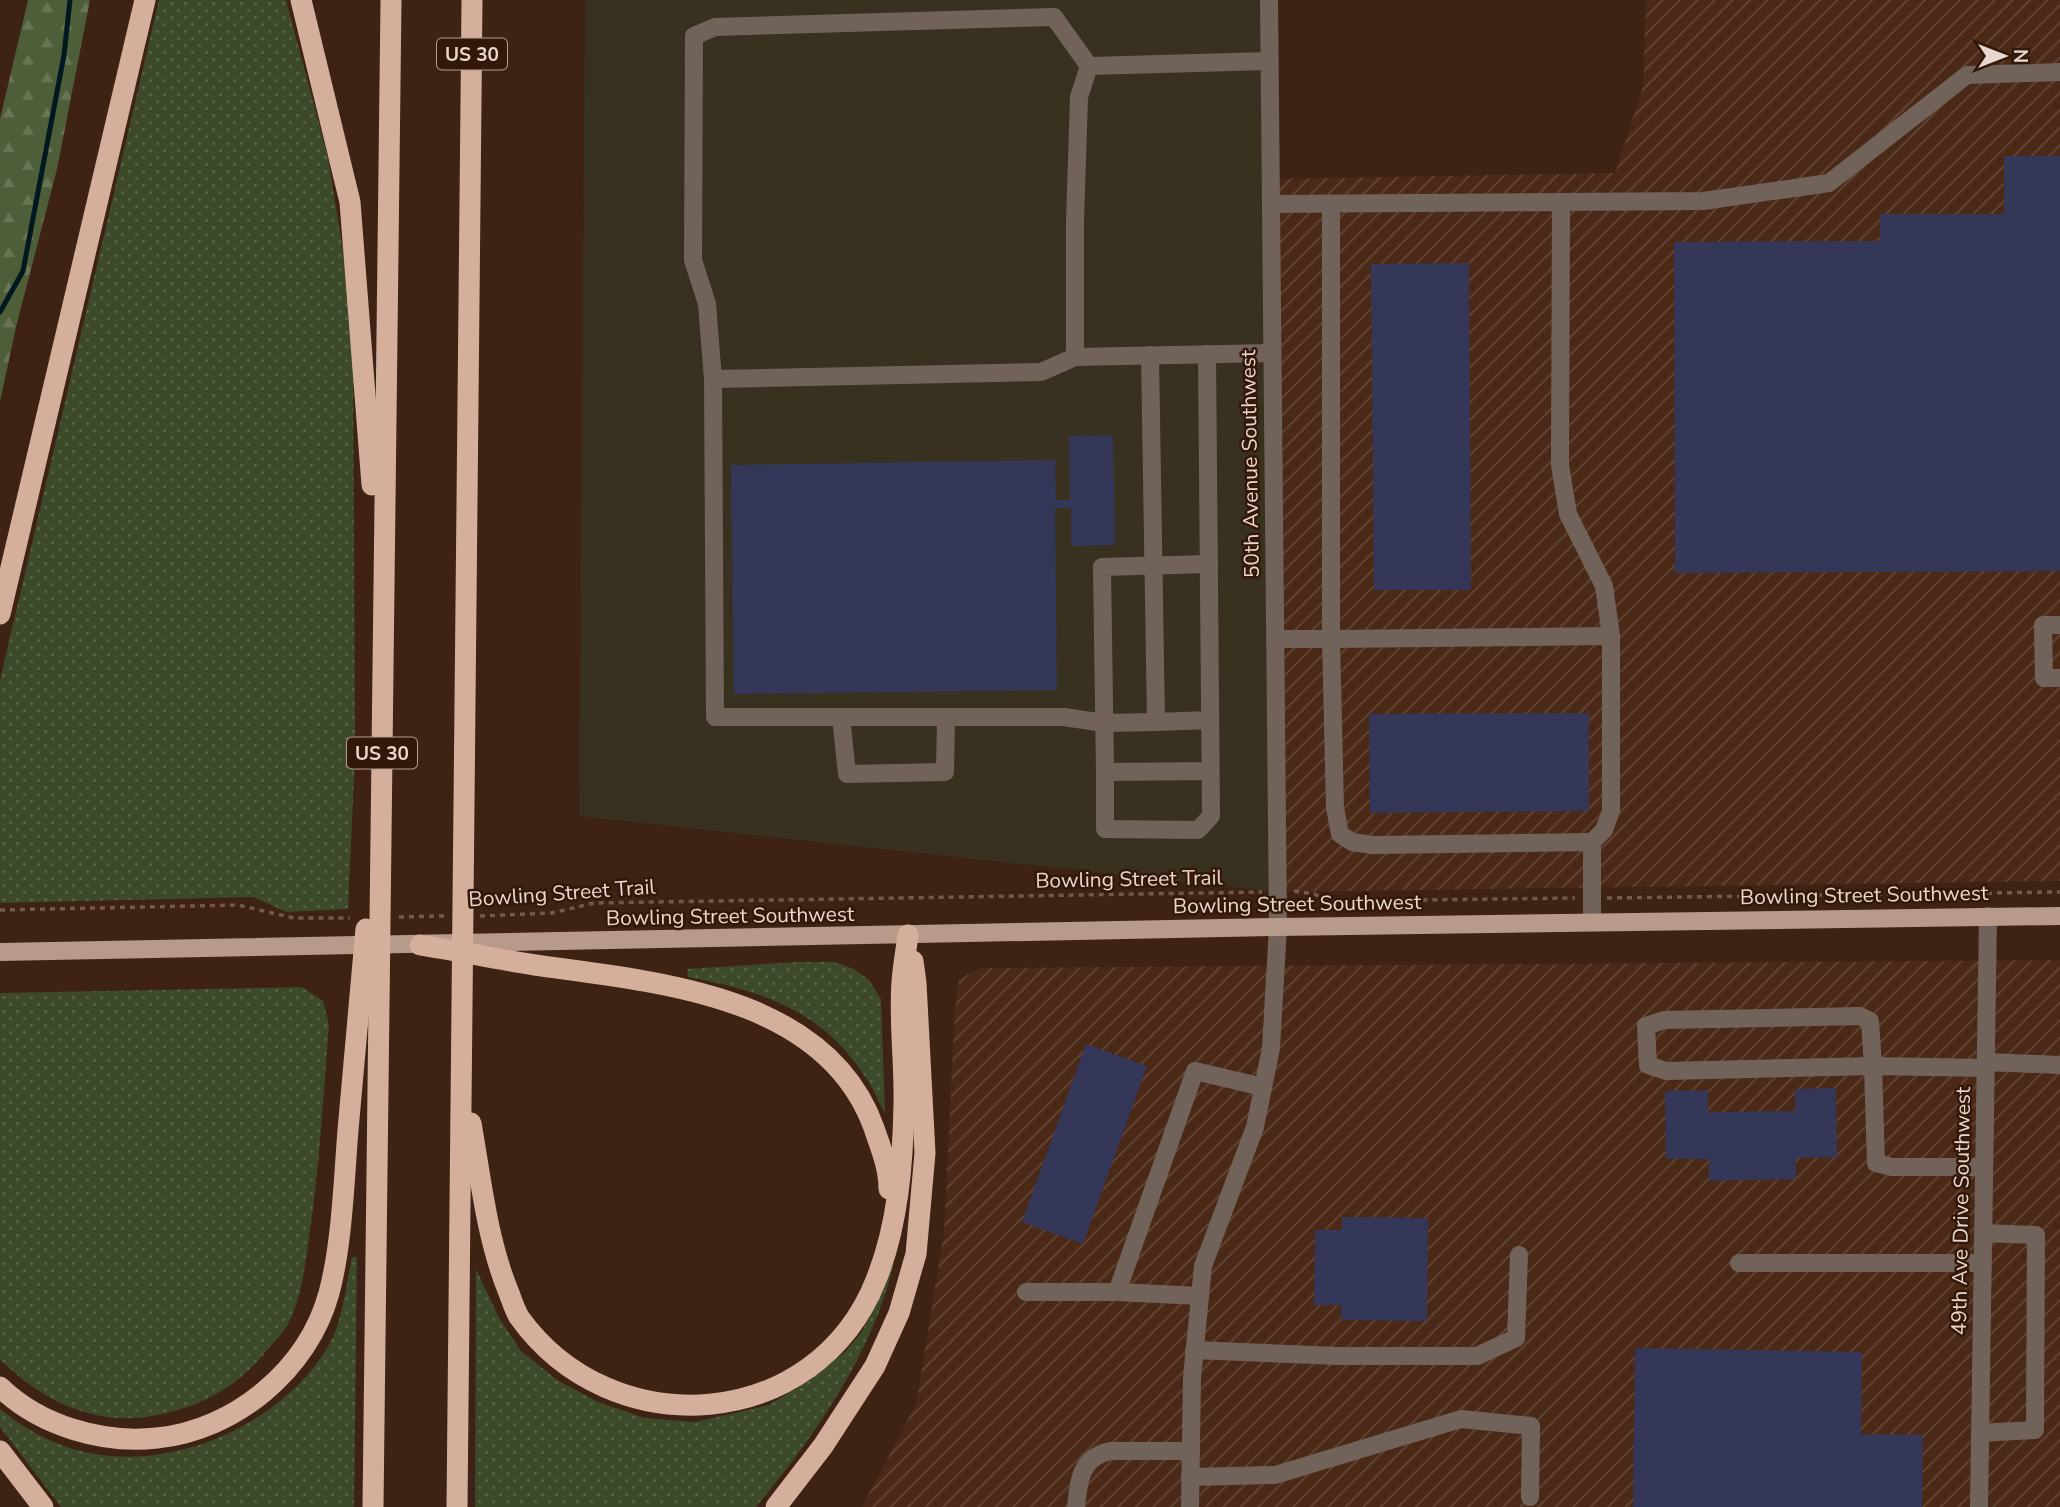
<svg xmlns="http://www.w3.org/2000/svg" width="2060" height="1507" font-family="'Nunito Sans',sans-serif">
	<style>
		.industrial { fill: url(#industrial-furrows) }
		.education { fill: #383120 }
		.green { fill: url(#green-dots) }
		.forest { fill: url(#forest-firs) }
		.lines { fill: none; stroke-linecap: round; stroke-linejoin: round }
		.stream { stroke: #001920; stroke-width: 5 }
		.building { fill: #353759 }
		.path { stroke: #73594c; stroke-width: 3.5; stroke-dasharray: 5 5; stroke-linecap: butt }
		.minor { stroke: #71635a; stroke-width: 18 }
		.major { stroke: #b89a8a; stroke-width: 18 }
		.highway { stroke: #d4b09c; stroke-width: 21 }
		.labels { text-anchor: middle; stroke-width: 5; stroke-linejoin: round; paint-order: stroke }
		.shield { fill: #331809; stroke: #b29d92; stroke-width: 2 }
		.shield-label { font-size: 19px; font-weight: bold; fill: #e9d6cd }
		.street-label { font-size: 21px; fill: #e9d6cd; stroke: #331809 }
	</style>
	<defs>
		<pattern id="industrial-furrows" width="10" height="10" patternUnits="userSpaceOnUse" patternTransform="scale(1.75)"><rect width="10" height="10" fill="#4a2916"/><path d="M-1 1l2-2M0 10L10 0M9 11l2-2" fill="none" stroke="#644737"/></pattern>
		<pattern id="green-dots" width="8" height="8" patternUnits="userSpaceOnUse" patternTransform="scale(1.75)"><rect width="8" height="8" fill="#3c4a29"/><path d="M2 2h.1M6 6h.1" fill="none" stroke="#586347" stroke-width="1.8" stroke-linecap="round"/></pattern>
		<pattern id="forest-firs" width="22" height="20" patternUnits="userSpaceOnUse" patternTransform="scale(1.75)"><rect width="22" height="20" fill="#4e5e39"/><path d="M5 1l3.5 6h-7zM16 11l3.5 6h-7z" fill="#687454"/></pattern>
	</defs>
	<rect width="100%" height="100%" fill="#3e2213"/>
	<g class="industrial">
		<path d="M 1646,0 L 2060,0 L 2060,881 L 1277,892 L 1270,179 L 1615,173 L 1643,87 Z"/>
		<path d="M 2060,960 L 2060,1507 L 862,1507 L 916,1404 L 944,1232 L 955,1008 L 959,979 L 981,968 Z"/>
	</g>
	<path class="education" d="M 585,0 L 1269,0 L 1277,892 L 579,816 Z"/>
	<g class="green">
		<path d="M 159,0 L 286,0 L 328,158 L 346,269 L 353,358 L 355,756 L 348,909 L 287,912 L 253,897 L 0,903 L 0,680 Z"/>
		<path d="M 797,962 L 834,962 L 854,969 L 869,980 L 881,999 L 885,1113 C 878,1100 872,1086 864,1075 C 820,1009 761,991 688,977 L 687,969 Z"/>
		<path d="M 302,987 L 323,1001 L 329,1025 C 323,1095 320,1167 309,1237 C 305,1267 302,1296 288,1324 C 283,1333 275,1341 268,1349 C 237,1387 205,1405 157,1415 C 97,1428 41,1401 0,1359 L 0,993 Z"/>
		<path d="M 352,1257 L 357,1257 L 354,1507 L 61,1507 L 0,1427 L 0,1409 C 19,1424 41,1438 64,1446 C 158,1480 280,1429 329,1345 C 343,1320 346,1285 352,1257 Z"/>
		<path d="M 894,1262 C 874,1352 814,1437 756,1507 L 475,1507 L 476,1269 L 498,1316 L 520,1350 L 557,1380 L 598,1402 L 645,1418 L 695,1422 L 769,1405 L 810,1380 L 846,1351 L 863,1330 Z"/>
	</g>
	<path class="forest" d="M 28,0 L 90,0 L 57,169 L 16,327 L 0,402 L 0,119 Z"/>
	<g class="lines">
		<path class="stream" d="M 0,312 L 23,271 L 64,55 L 70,0"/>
	</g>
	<g class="building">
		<path d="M 2004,156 L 2060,156 L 2060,571 L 1675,573 L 1674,242 L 1880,241 L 1880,214 L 2004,214 Z"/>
		<path d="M 1469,263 L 1471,590 L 1374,590 L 1371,264 Z"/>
		<path d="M 1113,435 L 1115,545 L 1071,546 L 1071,508 L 1055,508 L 1057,690 L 734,694 L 731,465 L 1055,460 L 1056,500 L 1070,500 L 1069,436 Z"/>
		<path d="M 1589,713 L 1589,811 L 1370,813 L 1369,714 Z"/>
		<path d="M 1086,1044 L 1147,1066 L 1083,1244 L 1022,1222 Z"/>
		<path d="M 1836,1088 L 1837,1157 L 1796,1158 L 1796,1179 L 1709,1181 L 1709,1159 L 1666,1159 L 1665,1091 L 1708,1090 L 1708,1112 L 1795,1111 L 1795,1089 Z"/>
		<path d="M 1342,1217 L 1428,1218 L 1427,1321 L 1341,1320 L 1341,1305 L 1314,1305 L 1315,1230 L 1342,1230 Z"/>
		<path d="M 1635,1348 L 1862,1352 L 1861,1434 L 1923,1435 L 1922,1507 L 1633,1507 Z"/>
	</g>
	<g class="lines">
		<g class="path">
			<path d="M 1294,891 L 1314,894 L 1331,901 L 1575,898"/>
			<path d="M 1607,898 L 2060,892"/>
			<path d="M 0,910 L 238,905 L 294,918 L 350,918"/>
			<path d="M 480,916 L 552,913 L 594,903 L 1262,892"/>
			<path d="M 399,917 L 444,916"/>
		</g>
		<g class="minor">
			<path d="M 1269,61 L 1089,66 L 1079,97 L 1075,221 L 1075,357 L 1272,353"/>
			<path d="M 1561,202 L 1703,201 L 1829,183 L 1967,75 L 2060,72"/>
			<path d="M 1271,204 L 1561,202 L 1560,465 L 1568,514 L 1604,586 L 1611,636 L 1611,811 L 1604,830 L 1592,842"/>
			<path d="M 1331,204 L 1331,639 L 1611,636"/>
			<path d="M 1207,354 L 1211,816 L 1198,830 L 1105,829 L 1105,772 L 1210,771"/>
			<path d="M 1075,357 L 1041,372 L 713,379 L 715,717 L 1064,717 L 1104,723 L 1156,722 L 1150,355"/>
			<path d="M 713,379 L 707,304 L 693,260 L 694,36 L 715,27 L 1054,17 L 1089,66"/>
			<path d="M 2060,625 L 2043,625 L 2044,678 L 2060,678"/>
			<path d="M 1275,639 L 1331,639 L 1335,808 L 1340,834 L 1352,842 L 1373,845 L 1592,842 L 1592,922"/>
			<path d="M 841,717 L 847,774 L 945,772 L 946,717"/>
			<path d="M 1156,722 L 1210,720"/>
			<path d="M 1105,772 L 1102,567 L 1209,564"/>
			<path d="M 1860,1016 L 1870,1021 L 1873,1066 L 1666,1071 L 1648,1065 L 1646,1026 L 1664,1020 Z"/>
			<path d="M 1986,1062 L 2060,1065"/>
			<path d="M 1984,1167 L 1892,1167 L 1876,1163 L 1873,1066 L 1986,1068"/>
			<path d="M 1739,1263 L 1983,1263"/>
			<path d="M 1026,1292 L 1117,1292"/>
			<path d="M 1200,1296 L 1117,1292 L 1195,1071 L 1263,1087"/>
			<path d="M 1194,1350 L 1338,1356 L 1477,1356 L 1516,1338 L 1519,1255"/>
			<path d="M 1980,1433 L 2035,1430 L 2036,1235 L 1983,1233"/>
			<path d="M 1190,1477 L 1275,1475 L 1461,1419 L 1531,1426 L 1530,1497"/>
			<path d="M 1076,1507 C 1079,1480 1080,1458 1110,1451 L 1191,1451"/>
			<path d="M 1190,1507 L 1192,1378 L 1203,1266 L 1255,1127 L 1271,1048 L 1278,927 L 1269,0"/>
			<path d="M 1979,1507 L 1988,916"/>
		</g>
		<path class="major" d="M 0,952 L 1278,927 L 2060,916"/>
		<g class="highway">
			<path d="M 301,0 L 350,202 L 372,485"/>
			<path d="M 0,614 L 145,0"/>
			<path d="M 420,945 C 458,951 496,959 535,965 C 655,982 826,994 874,1128 C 881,1149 889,1167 889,1189"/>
			<path d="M 471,1123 C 481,1180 487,1240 509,1293 C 512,1301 515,1310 519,1317 C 612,1447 816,1432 876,1280 C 898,1226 903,1162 904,1104 C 905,1063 899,1022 902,982 C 903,967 906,951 908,935"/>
			<path d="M 0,1387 C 40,1426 103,1444 157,1438 C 235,1430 308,1370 329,1293 C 342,1245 344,1180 348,1130 C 354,1063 360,996 366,929"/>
			<path d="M 0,1451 L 43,1507"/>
			<path d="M 373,1507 L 391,0"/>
			<path d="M 457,1507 L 472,0"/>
			<path d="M 776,1507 L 823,1446 L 875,1366 L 899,1313 L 916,1254 L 925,1153 L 916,983 L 913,961"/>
		</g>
	</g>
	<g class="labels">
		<g class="shield">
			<rect x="437" y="38.5" width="70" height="31" rx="5"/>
			<rect x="347" y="737.5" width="70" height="31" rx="5"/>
		</g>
		<g class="shield-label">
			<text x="472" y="61">US 30</text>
			<text x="382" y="760">US 30</text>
		</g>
		<g class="street-label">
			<text transform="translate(1250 464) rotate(-91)" y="7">50th Avenue Southwest</text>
			<text transform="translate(1129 879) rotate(-1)" y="7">Bowling Street Trail</text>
			<text transform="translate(562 893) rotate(-4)" y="7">Bowling Street Trail</text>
			<text transform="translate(1864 895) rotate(-1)" y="7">Bowling Street Southwest</text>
			<text transform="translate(1297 904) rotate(-1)" y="7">Bowling Street Southwest</text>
			<text transform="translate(730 916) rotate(-1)" y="7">Bowling Street Southwest</text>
			<text transform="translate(1961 1211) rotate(-89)" y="7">49th Ave Drive Southwest</text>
		</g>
	</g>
	<g transform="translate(2004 56) rotate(90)" stroke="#331809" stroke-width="5" paint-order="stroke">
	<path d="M0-5L12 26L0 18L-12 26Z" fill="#e9d6cd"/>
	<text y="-10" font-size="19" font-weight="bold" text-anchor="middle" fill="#e9d6cd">N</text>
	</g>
</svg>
